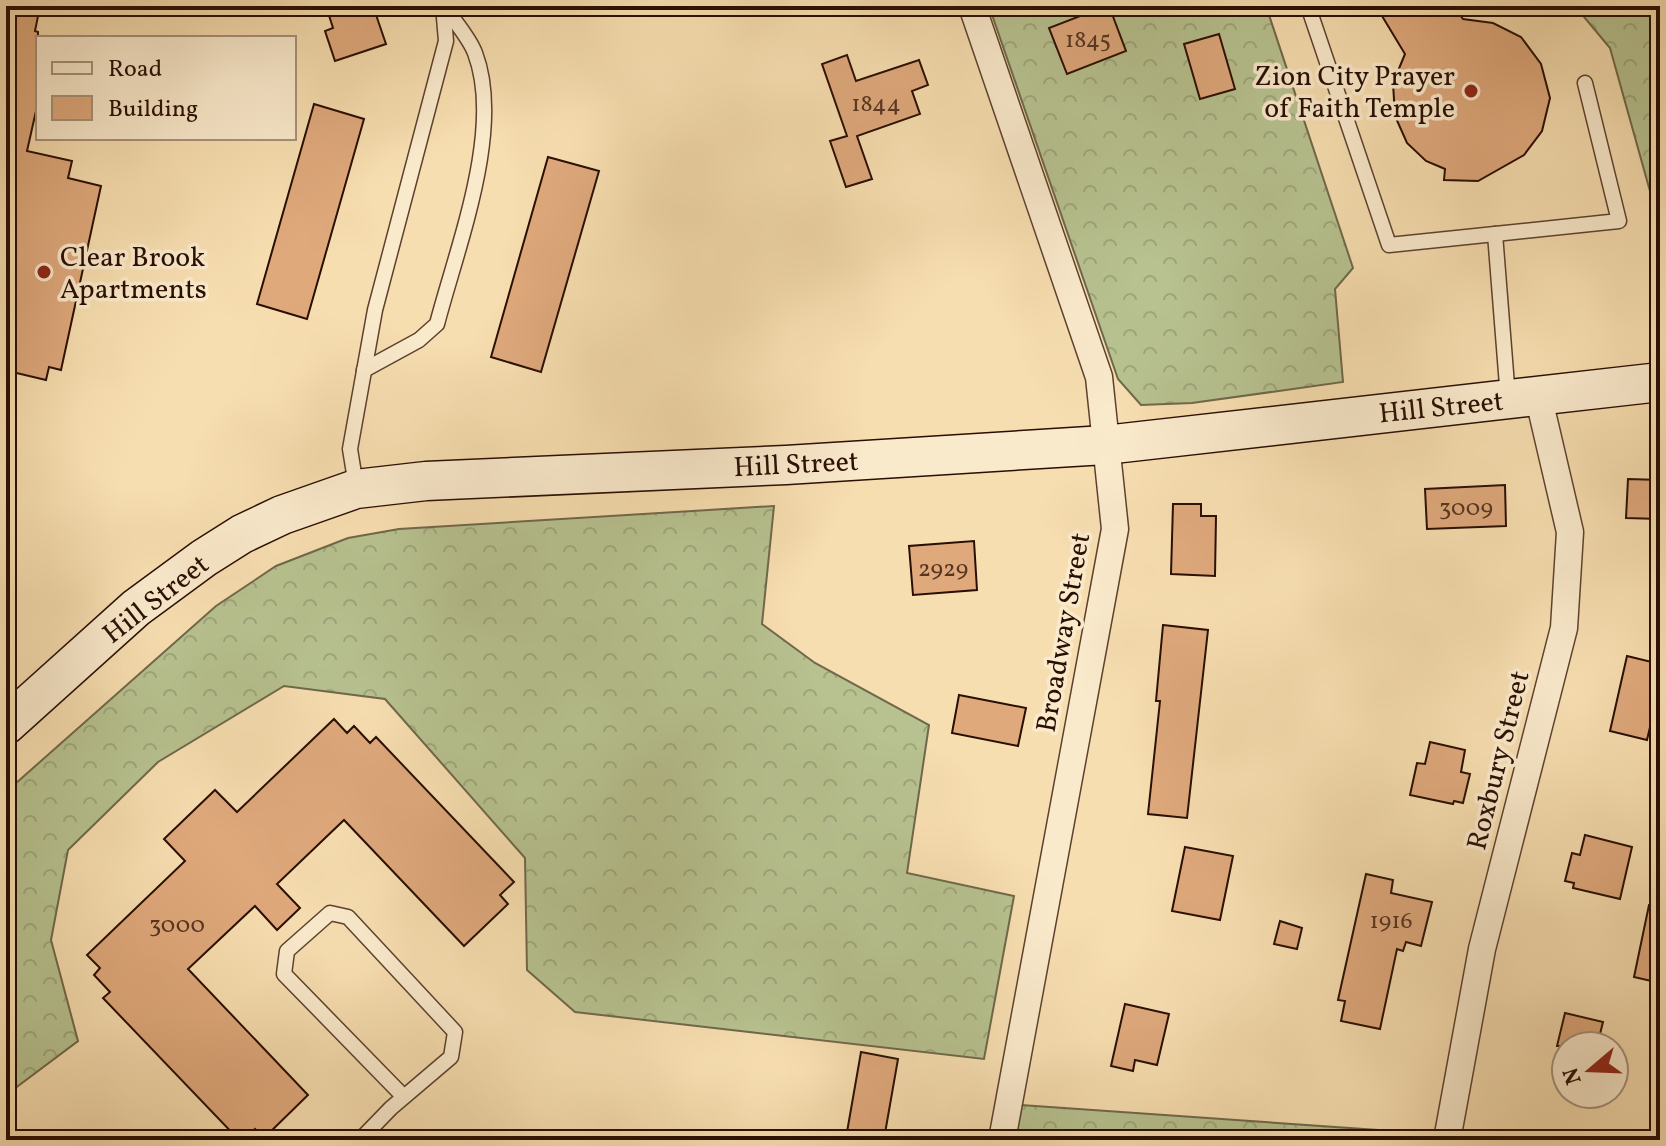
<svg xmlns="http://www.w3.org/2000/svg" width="1666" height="1146" font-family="Vollkorn,serif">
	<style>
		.forest { fill: url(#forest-crowns); stroke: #70684a; stroke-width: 2 }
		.building { fill: #dfa97c; stroke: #290e03; stroke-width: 2 }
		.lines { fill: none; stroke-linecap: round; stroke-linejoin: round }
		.lane-casing { stroke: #5c422e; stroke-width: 17 }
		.street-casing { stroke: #5c422e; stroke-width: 29 }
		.secondary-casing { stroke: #290e03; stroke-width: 41 }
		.lane { stroke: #faeacc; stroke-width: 14 }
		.street { stroke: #faeacc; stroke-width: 26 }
		.secondary { stroke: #faeacc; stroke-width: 38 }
		.poi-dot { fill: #8f2418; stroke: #faeacc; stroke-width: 3 }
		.labels { text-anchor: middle; stroke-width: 7; stroke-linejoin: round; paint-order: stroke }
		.number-label { font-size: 24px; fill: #563521 }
		.poi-label { font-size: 28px; fill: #290e03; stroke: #faeacc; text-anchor: end }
		.street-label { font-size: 28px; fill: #290e03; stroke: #faeacc }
	</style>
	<defs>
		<pattern id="forest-crowns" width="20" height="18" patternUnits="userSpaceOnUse" patternTransform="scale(2)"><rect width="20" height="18" fill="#b7c290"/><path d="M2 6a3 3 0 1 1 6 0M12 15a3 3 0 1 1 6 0" fill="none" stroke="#9da67b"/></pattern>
	</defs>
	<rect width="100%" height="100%" fill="#f7deb0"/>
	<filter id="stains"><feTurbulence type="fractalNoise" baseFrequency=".0025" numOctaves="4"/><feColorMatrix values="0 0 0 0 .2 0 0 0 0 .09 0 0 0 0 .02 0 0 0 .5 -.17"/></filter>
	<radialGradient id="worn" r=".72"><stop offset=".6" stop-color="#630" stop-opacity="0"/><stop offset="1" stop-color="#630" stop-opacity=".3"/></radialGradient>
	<g class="forest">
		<path d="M 989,6 L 1266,6 L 1353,268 L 1335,289 L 1343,382 L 1192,403 L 1141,405 L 1118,379 Z"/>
		<path d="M 1566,6 L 1660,6 L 1660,227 L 1610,48 L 1580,12 Z"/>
		<path d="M 774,506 L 762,624 L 815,663 L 929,725 L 907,873 L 1014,896 L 984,1059 L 575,1012 L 527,970 L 525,858 L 385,699 L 284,686 L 158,762 L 68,850 L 51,940 L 78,1041 L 6,1095 L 6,792 L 216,606 L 276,566 L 348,538 L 399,529 Z"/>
		<path d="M 1021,1105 L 1421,1133 L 1420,1140 L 1015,1140 Z"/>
	</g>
	<g class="building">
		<path d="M 6,6 L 40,6 L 35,31 L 38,32 L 38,102 L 27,151 L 72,161 L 68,178 L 101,186 L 61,370 L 49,367 L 46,380 L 8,371 L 10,358 L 6,357 Z"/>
		<path d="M 326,6 L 373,6 L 386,44 L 335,61 L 325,31 L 333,28 Z"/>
		<path d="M 1106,6 L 1109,6 L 1126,51 L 1067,74 L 1049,28 Z"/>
		<path d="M 1376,6 L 1454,6 L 1463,19 L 1493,23 L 1521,37 L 1541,64 L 1550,98 L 1542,131 L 1524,155 L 1478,181 L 1444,180 L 1445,169 L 1426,161 L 1407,143 L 1395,116 L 1393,83 L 1405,54 Z"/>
		<path d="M 1219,34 L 1235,89 L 1200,99 L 1184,44 Z"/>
		<path d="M 847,55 L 856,81 L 919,60 L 928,85 L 912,91 L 920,114 L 857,136 L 872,179 L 846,187 L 830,141 L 847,136 L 822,64 Z"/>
		<path d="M 314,104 L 364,119 L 307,319 L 257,304 Z"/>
		<path d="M 548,157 L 599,171 L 541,372 L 491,357 Z"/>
		<path d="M 1628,479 L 1660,480 L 1660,519 L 1626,518 Z"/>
		<path d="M 1505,485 L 1506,526 L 1427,529 L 1425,489 Z"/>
		<path d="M 1173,504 L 1201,504 L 1201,516 L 1216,516 L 1215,576 L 1171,574 Z"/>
		<path d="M 974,541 L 977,590 L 913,595 L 909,546 Z"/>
		<path d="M 1163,625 L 1208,630 L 1187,818 L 1148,814 L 1160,701 L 1156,701 Z"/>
		<path d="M 1627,656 L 1660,664 L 1660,684 L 1647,740 L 1610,731 Z"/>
		<path d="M 959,695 L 1026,708 L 1018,746 L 952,733 Z"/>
		<path d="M 334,719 L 347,733 L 354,726 L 370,743 L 376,737 L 514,882 L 500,895 L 508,904 L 464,946 L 344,820 L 277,884 L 300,908 L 277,930 L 255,906 L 188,969 L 308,1095 L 264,1138 L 255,1129 L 244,1140 L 239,1140 L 103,998 L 110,992 L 94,975 L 100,968 L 87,955 L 185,861 L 164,839 L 215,790 L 237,812 Z"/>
		<path d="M 1430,742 L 1465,750 L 1461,772 L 1470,774 L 1463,803 L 1454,801 L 1453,804 L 1410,795 L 1417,763 L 1425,764 Z"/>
		<path d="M 1585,835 L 1632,847 L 1620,899 L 1573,888 L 1574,883 L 1565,881 L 1572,853 L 1580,855 Z"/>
		<path d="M 1185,847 L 1233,856 L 1220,920 L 1172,911 Z"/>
		<path d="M 1366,874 L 1393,880 L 1391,893 L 1432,902 L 1421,946 L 1406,942 L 1403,951 L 1397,949 L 1380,1029 L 1341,1021 L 1345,1001 L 1338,1000 Z"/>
		<path d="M 1649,905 L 1660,906 L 1660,983 L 1634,977 Z"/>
		<path d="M 1280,921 L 1302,928 L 1297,949 L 1274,944 Z"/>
		<path d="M 1125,1004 L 1169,1014 L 1157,1065 L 1135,1060 L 1133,1071 L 1111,1066 Z"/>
		<path d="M 1565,1013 L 1603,1022 L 1597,1046 L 1557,1046 Z"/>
		<path d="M 861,1052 L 898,1059 L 884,1139 L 847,1132 Z"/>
	</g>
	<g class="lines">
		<g class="lane-casing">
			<g id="lane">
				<path d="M 1308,6 L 1389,245 L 1495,234 L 1508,398"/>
				<path d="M 1495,234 L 1619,221 L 1585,83"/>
				<path d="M 364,370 L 419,340 L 437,324 C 457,247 504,129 475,53 C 469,37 454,21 445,7"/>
				<path d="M 356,486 L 350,449 L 375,310 L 446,41 L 443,6"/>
				<path d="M 360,1140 L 391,1108 L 451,1057 L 455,1032 L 348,917 L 330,913 L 287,951 L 284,974 L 404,1097"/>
			</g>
		</g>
		<g class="street-casing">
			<g id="street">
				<path d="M 972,6 L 1099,377 L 1115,529 L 1002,1140"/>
				<path d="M 1447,1140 L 1482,949 L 1564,628 L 1570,532 L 1538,395"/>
			</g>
		</g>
		<g class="secondary-casing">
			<path id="secondary" d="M 6,725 L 136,608 L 204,558 L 242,534 L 282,515 L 356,489 L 426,481 L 786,465 L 1105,445 L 1660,382"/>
		</g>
		<use href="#lane" class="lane"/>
		<use href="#street" class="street"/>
		<use href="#secondary" class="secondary"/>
	</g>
	<g class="poi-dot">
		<circle cx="1471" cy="91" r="8"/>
		<circle cx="44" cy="272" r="8"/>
	</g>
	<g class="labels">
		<g class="number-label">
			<text x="1088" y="47">1845</text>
			<text x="876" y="111">1844</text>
			<text x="1466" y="515">3009</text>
			<text x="943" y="576">2929</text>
			<text x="1391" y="928">1916</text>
			<text x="177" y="932">3000</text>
		</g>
		<g class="poi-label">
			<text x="1455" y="85">Zion City Prayer<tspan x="1455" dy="32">of Faith Temple</tspan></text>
			<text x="60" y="266" text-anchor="start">Clear Brook<tspan x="60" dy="32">Apartments</tspan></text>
		</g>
		<g class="street-label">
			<text transform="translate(1441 406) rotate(-6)" y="10">Hill Street</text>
			<text transform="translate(796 463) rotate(-3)" y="10">Hill Street</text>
			<text transform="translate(155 598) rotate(-38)" y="10">Hill Street</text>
			<text transform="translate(1062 632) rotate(-80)" y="10">Broadway Street</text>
			<text transform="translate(1497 760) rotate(-76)" y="10">Roxbury Street</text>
		</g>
	</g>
	<rect width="1666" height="1146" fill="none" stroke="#f7deb0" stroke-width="32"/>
	<rect x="8" y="8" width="1650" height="1130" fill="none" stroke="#290e03" stroke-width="4"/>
	<rect x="16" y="16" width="1634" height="1114" fill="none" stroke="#290e03" stroke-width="2"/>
	<rect x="36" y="36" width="260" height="104" fill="#faeacc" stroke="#a6927c" stroke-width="2"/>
	<rect x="52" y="62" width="40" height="12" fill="#faeacc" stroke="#a6927c" stroke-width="2"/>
	<text x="108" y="76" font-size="24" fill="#290e03">Road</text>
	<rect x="52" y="96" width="40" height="24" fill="#dfa97c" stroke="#a6927c" stroke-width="2"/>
	<text x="108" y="116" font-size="24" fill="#290e03">Building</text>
	<g transform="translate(1590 1070) rotate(251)"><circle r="38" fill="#faeacc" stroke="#a6927c" stroke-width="2"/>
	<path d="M0-6L14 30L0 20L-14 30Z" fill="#8f2418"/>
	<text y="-12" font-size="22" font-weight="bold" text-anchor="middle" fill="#290e03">N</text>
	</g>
	<rect width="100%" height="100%" filter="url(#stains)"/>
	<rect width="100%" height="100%" fill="url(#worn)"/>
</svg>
